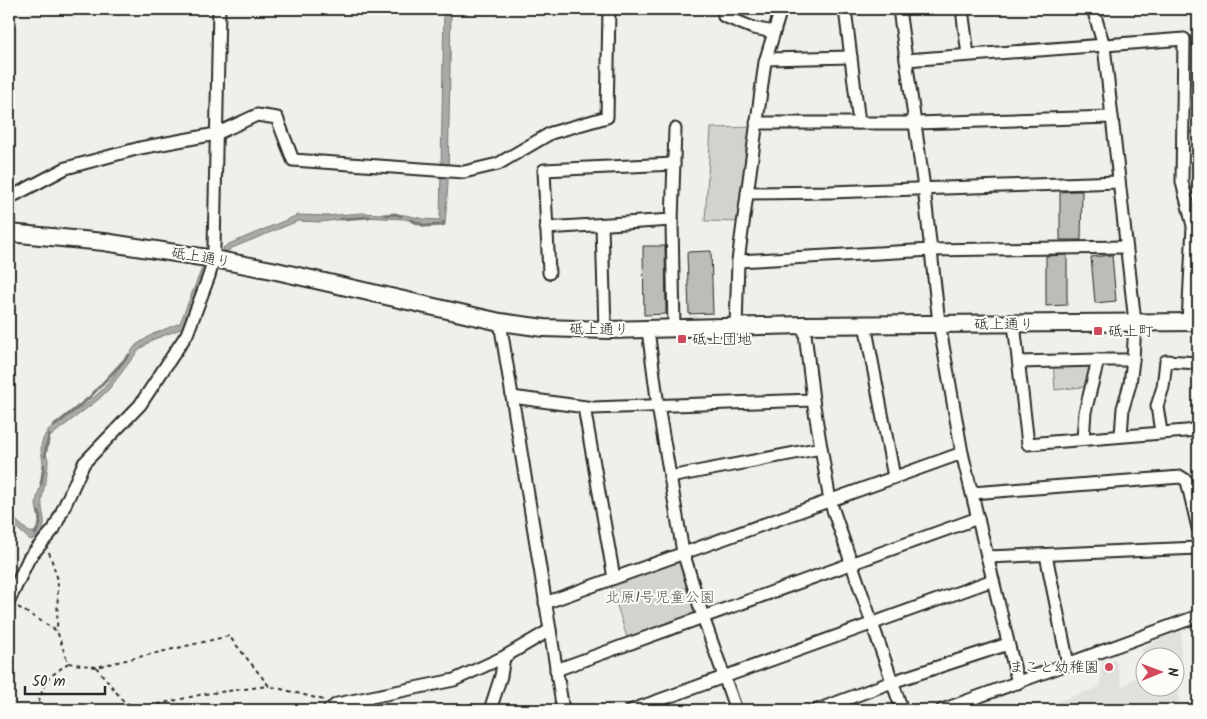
<svg xmlns="http://www.w3.org/2000/svg" width="1207" height="719" font-family="Kalam,'Klee One',sans-serif">
	<style>
		.built { fill: #e1e0dc; fill-rule: evenodd }
		.green { fill: #d3d2cf; stroke: #7f7e7d }
		.water { fill: #aaa9a7; stroke: #777775 }
		.lines { fill: none; stroke-linecap: round; stroke-linejoin: round }
		.stream { stroke: #777775; stroke-width: 3 }
		.building { fill: #bdbcb8; stroke: #2b2b2b }
		.street-casing { stroke: #2b2b2b; stroke-width: 15 }
		.secondary-casing { stroke: #2b2b2b; stroke-width: 20 }
		.path { stroke: #2b2b2b; stroke-width: 2; stroke-dasharray: 4 4; stroke-linecap: butt }
		.street { stroke: #fdfcf7; stroke-width: 11 }
		.secondary { stroke: #fdfcf7; stroke-width: 16 }
		.poi-dot { fill: #d1495b; stroke: #fdfcf7; stroke-width: 2 }
		.labels { text-anchor: middle; stroke-width: 4; stroke-linejoin: round; paint-order: stroke }
		.street-label { font-size: 15px; fill: #2b2b2b; stroke: #fdfcf7 }
		.poi-label { font-size: 15px; fill: #2b2b2b; stroke: #fdfcf7; text-anchor: start }
		.park-label { font-size: 15px; fill: #555554; stroke: #fdfcf7 }
	</style>
	<rect width="100%" height="100%" fill="#f0efeb"/>
	<filter id="ink" filterUnits="userSpaceOnUse"><feTurbulence type="fractalNoise" baseFrequency=".02" numOctaves="2"/><feDisplacementMap in="SourceGraphic" scale="10" xChannelSelector="R" yChannelSelector="G"/><feConvolveMatrix kernelMatrix="1 2 1 2 8 2 1 2 1" color-interpolation-filters="sRGB"/></filter>
	<g filter="url(#ink)">
		<path class="built" d="M 1182,628 L 1178,709 L 1149,710 L 1041,710 L 1042,707 L 1100,687 L 1102,661 L 1116,660 L 1122,687 L 1142,673 L 1142,648 ZM 1144,656 L 1174,656 L 1174,686 L 1144,686 Z"/>
		<g class="green">
			<path d="M 756,127 L 743,222 L 705,221 L 711,128 Z"/>
			<path d="M 1053,361 L 1096,366 L 1092,386 L 1055,390 Z"/>
			<path d="M 683,552 L 703,617 L 629,644 L 609,580 Z"/>
		</g>
		<g class="water">
			<path d="M 444,9 L 451,9 L 448,183 L 445,225 L 425,225 L 405,219 L 362,217 L 320,222 L 298,221 L 232,248 L 225,253 L 223,248 L 229,244 L 298,215 L 326,216 L 361,213 L 405,215 L 424,219 L 440,220 Z"/>
			<path d="M 202,268 L 206,270 L 183,328 L 152,340 L 138,351 L 109,389 L 99,399 L 52,435 C 49,439 45,442 45,448 C 44,452 47,456 48,459 C 48,463 48,468 47,471 C 47,481 43,489 42,498 C 40,517 53,526 32,540 L 29,539 L 9,521 L 9,514 L 29,532 L 35,532 L 40,526 C 40,518 36,511 36,503 C 37,493 43,483 43,473 C 45,452 34,450 49,429 L 90,401 L 104,388 L 136,345 L 153,334 L 180,323 Z"/>
		</g>
		<g class="lines">
			<g class="stream">
				<path d="M 385,215 L 395,214 L 401,216"/>
				<path d="M 341,219 L 369,217"/>
				<path d="M 411,220 L 425,226 L 443,225 L 443,222"/>
				<path d="M 54,426 L 89,398 L 129,355"/>
				<path d="M 45,456 L 49,435"/>
				<path d="M 41,484 L 44,465"/>
				<path d="M 35,534 L 40,524 L 39,512"/>
			</g>
		</g>
		<g class="building">
			<path d="M 1074,191 L 1082,191 L 1081,240 L 1060,240 L 1060,192 Z"/>
			<path d="M 643,246 L 665,246 L 666,314 L 644,315 Z"/>
			<path d="M 711,251 L 713,313 L 689,314 L 687,252 Z"/>
			<path d="M 1067,255 L 1067,305 L 1046,306 L 1046,256 Z"/>
			<path d="M 1112,255 L 1116,301 L 1095,303 L 1091,257 Z"/>
		</g>
		<g class="lines">
			<g class="street-casing">
				<g id="street">
					<path d="M 725,9 L 724,16 L 753,28 L 774,32"/>
					<path d="M 845,9 L 859,123"/>
					<path d="M 899,9 L 924,188 L 939,323 L 962,453 L 1018,683"/>
					<path d="M 962,9 L 968,55"/>
					<path d="M 1093,9 L 1104,46 L 1135,322 L 1133,360 L 1130,384 L 1123,408 L 1121,435"/>
					<path d="M 766,59 L 851,57"/>
					<path d="M 906,60 L 1184,39 L 1182,182 L 1193,226 L 1188,322"/>
					<path d="M 756,123 L 915,123 L 1112,117"/>
					<path d="M 747,193 L 830,192 L 1119,182"/>
					<path d="M 9,198 L 66,168 L 140,148 L 216,134 L 257,115 L 277,118 L 293,160 L 464,172 L 498,164 L 551,133 L 607,117 L 609,9"/>
					<path d="M 602,225 L 605,330"/>
					<path d="M 546,228 L 672,220"/>
					<path d="M 738,261 L 931,250 L 1126,247"/>
					<path d="M 549,273 L 544,170 L 674,164"/>
					<path d="M 500,322 L 563,710"/>
					<path d="M 865,324 L 894,477"/>
					<path d="M 1014,324 L 1028,444 L 1198,430"/>
					<path d="M 804,325 L 813,400 L 830,501 L 902,710"/>
					<path d="M 736,327 L 738,261 L 765,62 L 781,9"/>
					<path d="M 674,329 L 672,222 L 675,129"/>
					<path d="M 648,330 L 658,406 L 683,552 L 703,617 L 736,710"/>
					<path d="M 1098,360 L 1133,360"/>
					<path d="M 1019,362 L 1098,360 L 1085,412 L 1083,439"/>
					<path d="M 512,397 L 593,408 L 813,400"/>
					<path d="M 584,407 L 614,578"/>
					<path d="M 1161,432 L 1157,406 L 1163,387 L 1166,361 L 1198,363"/>
					<path d="M 670,477 L 821,448"/>
					<path d="M 972,493 L 1181,477 L 1187,481 L 1198,528"/>
					<path d="M 1046,555 L 1068,664"/>
					<path d="M 987,557 L 1198,548"/>
					<path d="M 9,601 L 29,558 L 54,529 L 84,463 L 140,405 L 187,334 L 209,276 L 214,259 L 214,248 L 219,9"/>
					<path d="M 545,603 L 962,453"/>
					<path d="M 556,670 L 978,518"/>
					<path d="M 329,710 L 337,704 L 454,680 L 504,657 L 550,630"/>
					<path d="M 490,710 L 501,676 L 504,657"/>
					<path d="M 632,710 L 993,580"/>
					<path d="M 817,710 L 892,682 L 1008,644"/>
					<path d="M 942,710 L 1198,616"/>
				</g>
			</g>
			<g class="secondary-casing">
				<path id="secondary" d="M 9,233 L 104,242 L 214,259 L 272,270 L 500,322 L 544,328 L 608,330 L 804,325 L 1198,322"/>
			</g>
			<g class="path">
				<path d="M 49,552 L 58,580 L 57,631"/>
				<path d="M 18,607 L 57,631 L 68,663 L 96,667 L 229,636 L 269,686 L 324,700"/>
				<path d="M 96,667 L 125,703 L 141,708 L 204,694 L 269,686"/>
				<path d="M 36,710 L 46,680 L 68,663"/>
			</g>
			<use href="#street" class="street"/>
			<use href="#secondary" class="secondary"/>
		</g>
	</g>
	<g class="poi-dot">
		<rect x="1093" y="326" width="10" height="10" rx="2.5"/>
		<rect x="677" y="334" width="10" height="10" rx="2.5"/>
		<circle cx="1109" cy="667" r="5"/>
	</g>
	<g class="labels">
		<g class="street-label">
			<text transform="translate(201 257) rotate(10)" y="5">砥上通り</text>
			<text x="1004" y="329">砥上通り</text>
			<text transform="translate(599 329) rotate(1)" y="5">砥上通り</text>
		</g>
		<g class="poi-label">
			<text x="1108" y="336">砥上町</text>
			<text x="692" y="344">砥上団地</text>
			<text x="1099" y="672" text-anchor="end">まこと幼稚園</text>
		</g>
		<g class="park-label">
			<text x="660" y="602">北原1号児童公園</text>
		</g>
	</g>
	<rect width="1207" height="719" fill="none" stroke="#fdfcf7" stroke-width="30"/>
	<rect x="15" y="15" width="1177" height="689" fill="none" stroke="#2b2b2b" stroke-width="2" filter="url(#ink)"/>
	<g transform="translate(1160 672) rotate(89)"><circle r="24" fill="#fdfcf7" stroke="#a9a8a5"/>
	<path d="M0-4L9 19L0 12L-9 19Z" fill="#d1495b"/>
	<text y="-8" font-size="14" font-weight="bold" text-anchor="middle" fill="#2b2b2b">N</text>
	</g>
	<path d="M25 686v8h80v-8" fill="none" stroke="#2b2b2b" stroke-width="2.5"/>
	<text x="32" y="686" font-size="15" fill="#2b2b2b" stroke="#fdfcf7" stroke-width="4" paint-order="stroke">50 m</text>
</svg>
